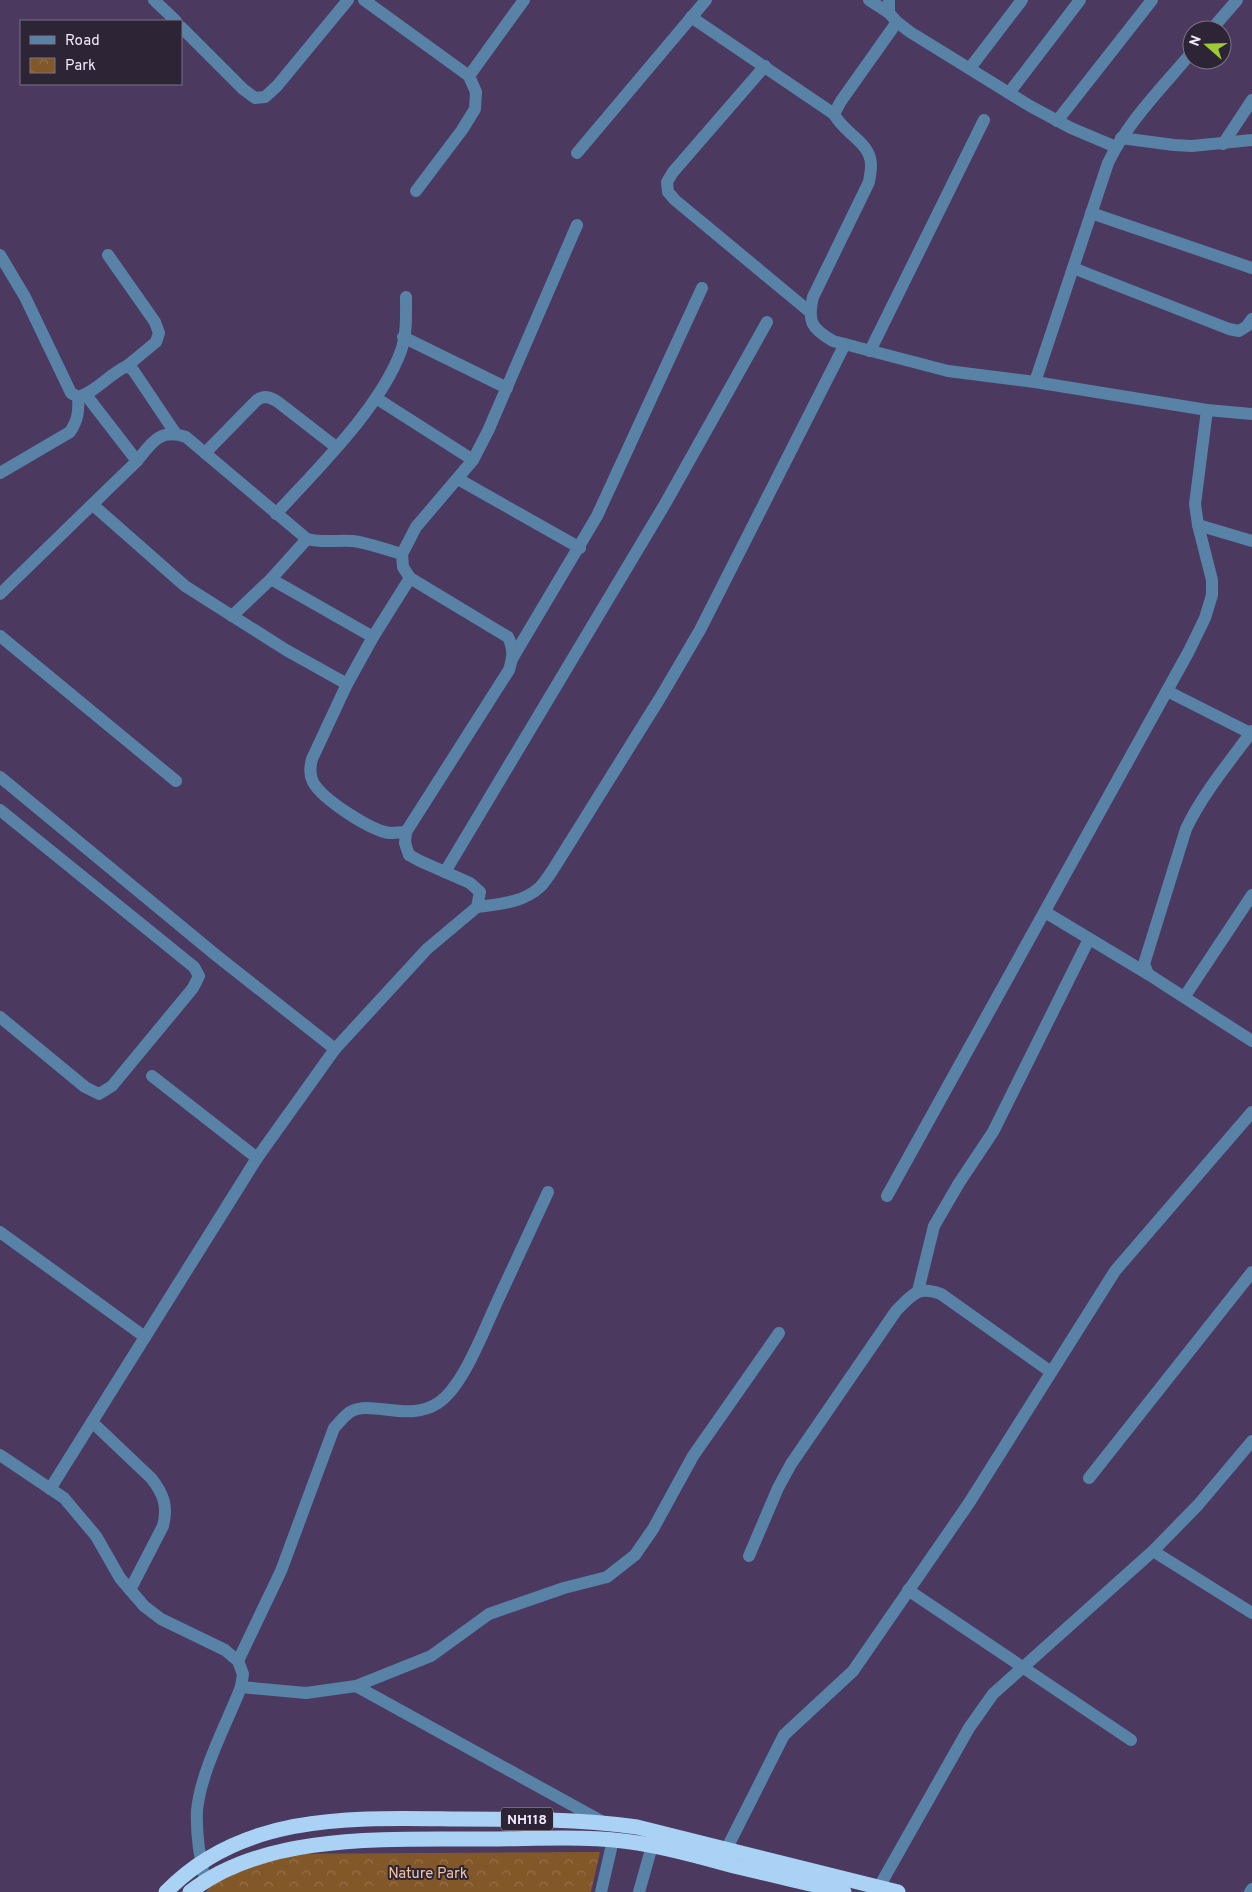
<svg xmlns="http://www.w3.org/2000/svg" width="1252" height="1892" font-family="Overpass,sans-serif">
	<style>
		.park { fill: url(#park-crowns) }
		.lines { fill: none; stroke-linecap: round; stroke-linejoin: round }
		.minor { stroke: #5882a6; stroke-width: 12 }
		.highway { stroke: #aad2f5; stroke-width: 15 }
		.labels { text-anchor: middle; stroke-width: 4; stroke-linejoin: round; paint-order: stroke }
		.shield { fill: #2d2536; stroke: #b6aec1; stroke-width: 1 }
		.shield-label { font-size: 14px; font-weight: bold; fill: #f1e9fc }
		.park-label { font-size: 15px; fill: #f1c499; stroke: #2d2536 }
	</style>
	<defs>
		<pattern id="park-crowns" width="20" height="18" patternUnits="userSpaceOnUse" patternTransform="scale(1.25)"><rect width="20" height="18" fill="#835829"/><path d="M2 6a3 3 0 1 1 6 0M12 15a3 3 0 1 1 6 0" fill="none" stroke="#957049"/></pattern>
	</defs>
	<rect width="100%" height="100%" fill="#4b395f"/>
	<path class="park" d="M 600,1852 L 591,1892 L 206,1892 L 211,1885 L 266,1854 Z"/>
	<g class="lines">
		<g class="minor">
			<path d="M 154,0 L 176,21"/>
			<path d="M 364,0 L 469,76 L 476,92 L 475,109 L 462,130 L 416,191"/>
			<path d="M 869,0 L 889,13"/>
			<path d="M 889,0 L 889,13 L 897,22 L 910,32 L 1030,106 L 1071,128 L 1116,147"/>
			<path d="M 691,17 L 834,114"/>
			<path d="M 897,22 L 841,101 L 834,114 C 843,133 871,142 871,165 C 871,171 870,176 869,182 L 813,297 C 807,322 812,329 833,341 L 948,371 L 1035,382 L 1207,410 L 1252,414"/>
			<path d="M 181,27 L 243,89 L 255,98 L 265,97 L 277,86 L 348,0"/>
			<path d="M 1211,30 L 1237,0"/>
			<path d="M 765,66 L 673,172 L 667,182 L 668,192 L 675,200 L 810,312"/>
			<path d="M 970,68 L 1022,0"/>
			<path d="M 469,76 L 524,0"/>
			<path d="M 1009,93 L 1080,0"/>
			<path d="M 1057,121 L 1152,0"/>
			<path d="M 1121,138 L 1174,145 L 1192,146 L 1252,140"/>
			<path d="M 1223,144 L 1252,100"/>
			<path d="M 577,153 L 706,0"/>
			<path d="M 1091,213 L 1252,268"/>
			<path d="M 0,255 L 25,297 L 71,393 L 78,397 C 96,392 109,374 127,366 L 133,370 L 176,434"/>
			<path d="M 108,255 L 155,322 L 159,333 L 156,342 L 127,366"/>
			<path d="M 1073,268 L 1229,329 L 1239,331 L 1247,326 L 1252,319"/>
			<path d="M 403,337 L 507,388"/>
			<path d="M 870,351 L 984,120"/>
			<path d="M 1035,382 L 1108,163 C 1128,121 1162,88 1192,52"/>
			<path d="M 86,395 L 137,461"/>
			<path d="M 376,398 L 473,460"/>
			<path d="M 205,453 L 257,400 C 265,395 270,397 278,402 L 336,447"/>
			<path d="M 0,473 L 70,432 C 78,420 79,411 78,397"/>
			<path d="M 458,479 L 580,548"/>
			<path d="M 93,505 L 185,586 L 286,650 L 347,684"/>
			<path d="M 276,514 C 317,469 380,408 401,351 C 407,334 406,315 406,297"/>
			<path d="M 1198,525 L 1252,541"/>
			<path d="M 271,579 L 373,637"/>
			<path d="M 0,594 L 137,461 C 152,442 160,428 186,437 L 307,539 C 322,543 337,540 353,541 C 369,543 387,550 402,554"/>
			<path d="M 232,616 L 271,579 L 307,539"/>
			<path d="M 0,636 L 176,781"/>
			<path d="M 512,659 L 597,516 L 702,288"/>
			<path d="M 1167,691 L 1252,734"/>
			<path d="M 1252,731 C 1229,763 1203,793 1186,829 L 1144,964 L 1148,974 L 1252,1041"/>
			<path d="M 0,777 L 217,956 L 335,1049"/>
			<path d="M 0,810 L 194,967 L 199,976 L 193,988 L 112,1086 L 99,1094 L 85,1087 L 0,1017"/>
			<path d="M 406,832 C 401,832 395,833 390,833 C 371,831 322,799 313,782 C 309,774 310,767 312,759 L 347,684 L 373,637 L 410,578"/>
			<path d="M 445,872 L 665,504 L 767,322"/>
			<path d="M 477,907 C 499,904 523,903 540,887 C 545,882 550,874 554,868 L 660,698 L 700,630 L 845,344"/>
			<path d="M 1045,912 L 1148,974"/>
			<path d="M 1185,996 L 1252,895"/>
			<path d="M 152,1076 L 257,1158"/>
			<path d="M 887,1196 L 1189,651 L 1205,618 L 1212,595 L 1212,580 L 1198,525 L 1195,504 L 1207,410"/>
			<path d="M 0,1232 L 145,1337"/>
			<path d="M 918,1291 L 934,1226 L 959,1183 L 993,1132 L 1089,939"/>
			<path d="M 92,1422 L 151,1478 C 164,1494 168,1507 163,1526 L 130,1590"/>
			<path d="M 0,1455 L 64,1498 L 96,1536 L 120,1578 L 144,1606 L 161,1619 L 225,1650 L 238,1661 L 243,1674 L 241,1687 C 227,1723 200,1773 197,1811 C 196,1833 200,1859 205,1880"/>
			<path d="M 1089,1478 L 1252,1272"/>
			<path d="M 50,1489 L 257,1158 L 335,1049 L 427,949 L 477,907 L 480,892 L 470,883 L 420,861 L 409,855 L 405,843 L 406,832 L 509,670 C 513,657 514,649 508,637 L 410,578 L 403,567 L 402,554 L 416,527 L 473,460 L 488,431 L 577,225"/>
			<path d="M 1153,1551 L 1252,1613"/>
			<path d="M 749,1556 L 778,1488 L 791,1464 L 896,1311 C 912,1295 918,1285 941,1294 L 1051,1372"/>
			<path d="M 908,1590 L 1131,1740"/>
			<path d="M 238,1661 L 281,1571 L 334,1428 C 339,1423 344,1416 350,1412 C 370,1399 408,1423 438,1403 C 463,1387 484,1330 497,1302 C 514,1266 531,1229 548,1192"/>
			<path d="M 356,1686 L 603,1822"/>
			<path d="M 241,1687 L 306,1693 L 356,1686 L 431,1656 L 489,1614 L 564,1588 L 607,1577 L 635,1555 L 653,1529 L 693,1456 L 779,1333"/>
			<path d="M 726,1850 L 784,1735 L 853,1671 L 969,1503 L 1115,1271 L 1252,1112"/>
			<path d="M 879,1887 L 969,1728 L 993,1694 L 1153,1551 L 1198,1505 L 1252,1441"/>
			<path d="M 601,1892 L 613,1840"/>
			<path d="M 639,1892 L 652,1846"/>
			<path d="M 1250,1892 L 1252,1889"/>
		</g>
		<g class="highway">
			<path d="M 166,1892 C 244,1811 357,1818 460,1819 C 520,1819 579,1819 637,1827 L 898,1892"/>
			<path d="M 190,1892 C 267,1831 394,1840 487,1839 C 537,1839 588,1835 638,1843 C 670,1848 702,1857 734,1866 C 771,1875 808,1883 844,1892"/>
		</g>
	</g>
	<g class="labels">
		<rect class="shield" x="501" y="1807.5" width="52" height="23" rx="4"/>
		<g class="shield-label">
			<text x="527" y="1824">NH118</text>
		</g>
		<g class="park-label">
			<text x="428" y="1878">Nature Park</text>
		</g>
	</g>
	<rect x="20" y="20" width="162" height="65" fill="#2d2536" stroke="#7b7385"/>
	<rect x="30" y="36" width="25" height="8" fill="#5882a6" stroke="#7b7385"/>
	<text x="65" y="45" font-size="15" fill="#f1e9fc">Road</text>
	<rect x="30" y="58" width="25" height="15" fill="url(#park-crowns)" stroke="#7b7385"/>
	<text x="65" y="70" font-size="15" fill="#f1e9fc">Park</text>
	<g transform="translate(1207 45) rotate(290)"><circle r="24" fill="#2d2536" stroke="#7b7385"/>
	<path d="M0-4L9 19L0 12L-9 19Z" fill="#9ccb32"/>
	<text y="-8" font-size="14" font-weight="bold" text-anchor="middle" fill="#f1e9fc">N</text>
	</g>
</svg>
